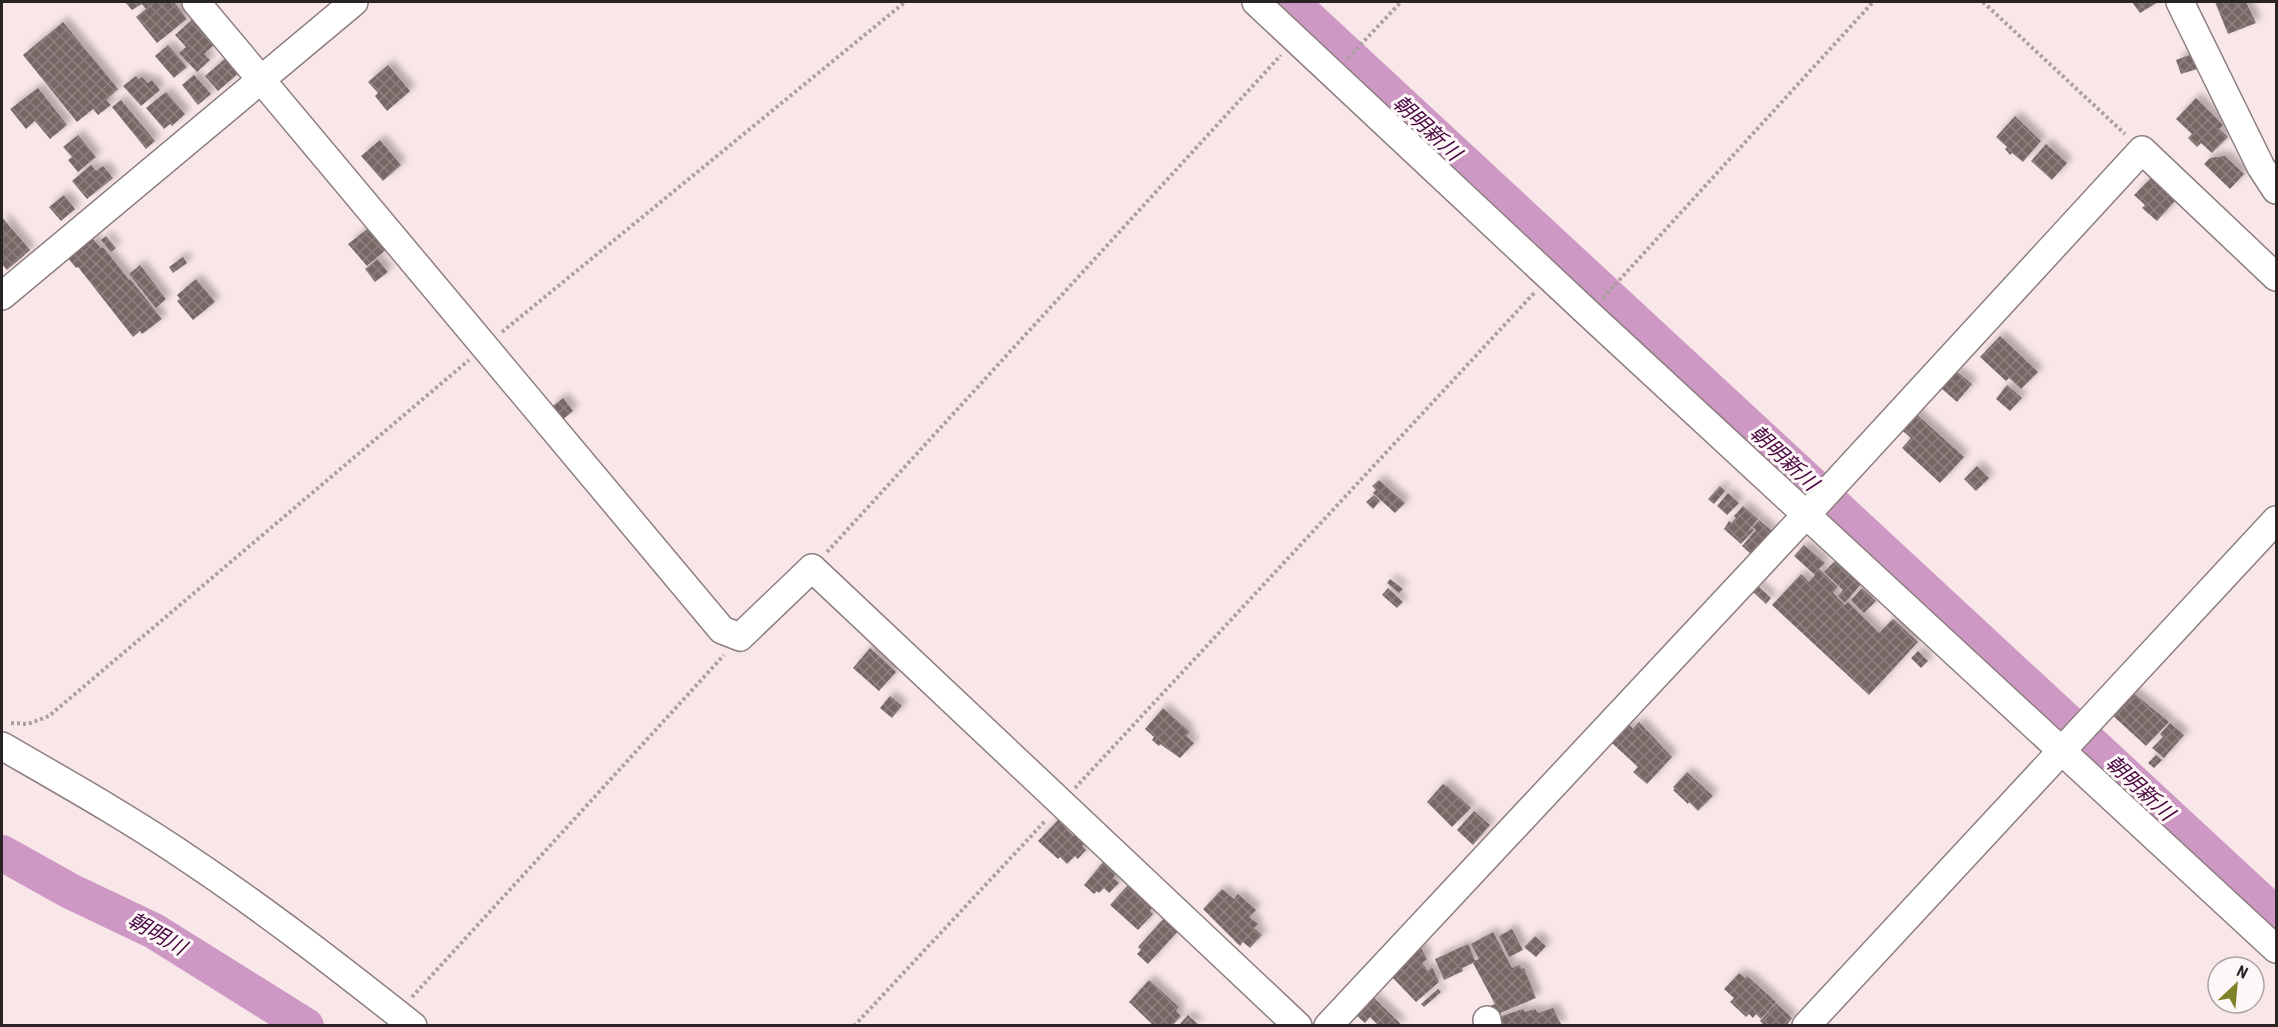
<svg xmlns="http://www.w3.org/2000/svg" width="2278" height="1027" font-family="'Roboto Condensed','Noto Sans JP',sans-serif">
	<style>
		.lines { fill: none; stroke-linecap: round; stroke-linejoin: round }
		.river { stroke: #ce98c4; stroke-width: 36 }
		.building { fill: url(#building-cross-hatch); filter: url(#shadow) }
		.minor-casing { stroke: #8e7e7f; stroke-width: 30 }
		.path { stroke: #ad9fa0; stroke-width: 4; stroke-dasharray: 3 3; stroke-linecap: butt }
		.minor { stroke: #fff; stroke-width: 27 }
		.labels { text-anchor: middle; stroke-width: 6; stroke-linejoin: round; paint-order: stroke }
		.water-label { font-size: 21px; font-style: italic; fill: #4a0943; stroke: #fef7f7 }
	</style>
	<defs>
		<pattern id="building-cross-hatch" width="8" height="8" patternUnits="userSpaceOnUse" patternTransform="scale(1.5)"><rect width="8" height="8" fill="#786865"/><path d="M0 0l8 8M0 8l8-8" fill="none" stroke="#8d827f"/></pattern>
		<filter id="shadow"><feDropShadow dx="5.5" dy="-5.5" stdDeviation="3" flood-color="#0004"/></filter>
	</defs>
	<rect width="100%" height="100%" fill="#f9e6e8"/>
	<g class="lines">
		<g class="river">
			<path d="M 1291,2 L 2276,915"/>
			<path d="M 2,853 L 70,891 L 154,931 L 306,1026"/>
		</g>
	</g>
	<g class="building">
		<path d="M 125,2 L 174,2 L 187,19 L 157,43 L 136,17 L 146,9 L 142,4 L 132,10 Z"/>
		<path d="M 2132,2 L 2158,2 L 2140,13 Z"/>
		<path d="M 2215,2 L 2246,2 L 2256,23 L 2228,34 Z"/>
		<path d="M 195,17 L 218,41 L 204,54 L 210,60 L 197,72 L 179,53 L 186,47 L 175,35 Z"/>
		<path d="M 63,22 L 118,89 L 106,100 L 111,105 L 98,115 L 93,109 L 77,122 L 23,55 Z"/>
		<path d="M 168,45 L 187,67 L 174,78 L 155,56 Z"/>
		<path d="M 2192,54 L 2197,69 L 2181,74 L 2176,60 Z"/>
		<path d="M 227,57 L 240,72 L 218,91 L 205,76 Z"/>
		<path d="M 388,65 L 410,91 L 387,111 L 375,96 L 378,93 L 368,82 Z"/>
		<path d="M 194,75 L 211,94 L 198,105 L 182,85 Z"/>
		<path d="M 136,76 L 139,79 L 142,77 L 148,83 L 152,80 L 160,90 L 141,106 L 123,86 Z"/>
		<path d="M 38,88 L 67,125 L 50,139 L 35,121 L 26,129 L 10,109 Z"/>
		<path d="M 166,92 L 185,114 L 172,126 L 170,124 L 164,129 L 146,108 Z"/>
		<path d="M 2196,98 L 2223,125 L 2219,129 L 2228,137 L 2212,153 L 2201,143 L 2197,147 L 2188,138 L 2192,134 L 2176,119 Z"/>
		<path d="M 121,100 L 155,141 L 146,149 L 112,107 Z"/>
		<path d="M 2015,116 L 2041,141 L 2023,162 L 2012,153 L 2010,155 L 2005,149 L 2007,147 L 1996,137 Z"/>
		<path d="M 78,135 L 96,157 L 78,172 L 68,160 L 72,157 L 63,147 Z"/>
		<path d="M 380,140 L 401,165 L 383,181 L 361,156 Z"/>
		<path d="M 2046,144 L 2067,163 L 2052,180 L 2031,161 Z"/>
		<path d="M 2225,156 L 2244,174 L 2230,189 L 2204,164 L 2210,158 Z"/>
		<path d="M 91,165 L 96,171 L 103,166 L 113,178 L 87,199 L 72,181 Z"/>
		<path d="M 2152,177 L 2176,200 L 2157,221 L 2142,208 L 2145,205 L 2134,195 Z"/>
		<path d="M 64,195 L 75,209 L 61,221 L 49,207 Z"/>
		<path d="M 2,217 L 30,250 L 7,270 L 2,264 Z"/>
		<path d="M 370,227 L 388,248 L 367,266 L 348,244 Z"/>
		<path d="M 106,236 L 116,248 L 111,252 L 101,240 Z"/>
		<path d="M 93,239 L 101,248 L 103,247 L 129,280 L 130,279 L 162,319 L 142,334 L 140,331 L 133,337 L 78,267 L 76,268 L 68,258 Z"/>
		<path d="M 183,257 L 187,263 L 173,273 L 169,267 Z"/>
		<path d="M 377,259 L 388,272 L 375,282 L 365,269 Z"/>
		<path d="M 140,265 L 166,299 L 156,308 L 129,274 Z"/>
		<path d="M 196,279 L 215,302 L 193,320 L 177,301 L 180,299 L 177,295 Z"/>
		<path d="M 2000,336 L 2038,372 L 2021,389 L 2009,378 L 2006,381 L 1980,357 Z"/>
		<path d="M 1956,371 L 1972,384 L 1957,402 L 1941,388 Z"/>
		<path d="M 2007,385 L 2022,398 L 2010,411 L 1996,399 Z"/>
		<path d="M 563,398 L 573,411 L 561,421 L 550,408 Z"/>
		<path d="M 1913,411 L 1964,457 L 1940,483 L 1902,448 L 1911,438 L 1898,427 Z"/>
		<path d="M 1977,466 L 1989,478 L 1976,491 L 1964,479 Z"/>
		<path d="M 1379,480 L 1405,503 L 1395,513 L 1373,493 L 1376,490 L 1372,486 Z"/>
		<path d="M 1720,486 L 1725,491 L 1714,504 L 1708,499 Z"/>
		<path d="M 1728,493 L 1739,503 L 1727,515 L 1717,506 Z"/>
		<path d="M 1374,495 L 1380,501 L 1373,509 L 1366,502 Z"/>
		<path d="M 1743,506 L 1758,519 L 1748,531 L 1752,528 L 1754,530 L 1741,544 L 1724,529 L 1729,521 L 1731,523 L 1736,518 L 1734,516 Z"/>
		<path d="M 1759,520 L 1773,532 L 1752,555 L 1742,546 L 1756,530 L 1752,527 Z"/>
		<path d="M 1804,545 L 1825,563 L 1819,569 L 1838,587 L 1833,593 L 1844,604 L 1843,606 L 1848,602 L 1879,633 L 1893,619 L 1918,642 L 1869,695 L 1772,605 L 1801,574 L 1809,582 L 1815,575 L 1794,556 Z"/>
		<path d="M 1835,561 L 1861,584 L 1845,603 L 1838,596 L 1843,590 L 1824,572 Z"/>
		<path d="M 1390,579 L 1403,589 L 1399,593 L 1387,583 Z"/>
		<path d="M 1757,585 L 1771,598 L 1766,604 L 1752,591 Z"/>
		<path d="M 1388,588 L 1403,602 L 1397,608 L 1382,595 Z"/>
		<path d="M 1862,588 L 1876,601 L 1864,613 L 1851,600 Z"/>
		<path d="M 870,648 L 896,672 L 879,691 L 853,668 Z"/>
		<path d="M 1918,651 L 1928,661 L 1921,668 L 1911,658 Z"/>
		<path d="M 2131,691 L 2169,722 L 2146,746 L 2110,713 Z"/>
		<path d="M 890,696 L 902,706 L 892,718 L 880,708 Z"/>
		<path d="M 1163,708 L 1190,732 L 1186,736 L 1194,743 L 1180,758 L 1160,744 L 1159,746 L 1152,740 L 1154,737 L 1145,729 Z"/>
		<path d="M 1639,722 L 1672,757 L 1647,784 L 1633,772 L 1638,767 L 1612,743 L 1629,724 L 1633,729 Z"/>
		<path d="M 2170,723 L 2184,735 L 2164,758 L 2152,748 L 2163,737 L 2160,734 Z"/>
		<path d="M 2156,755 L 2162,760 L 2154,768 L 2148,763 Z"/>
		<path d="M 1687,772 L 1713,796 L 1698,811 L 1689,802 L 1688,804 L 1673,790 L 1675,789 L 1673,787 Z"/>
		<path d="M 1443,784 L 1447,786 L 1471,808 L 1452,827 L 1427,802 Z"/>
		<path d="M 1474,811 L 1490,825 L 1473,845 L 1457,830 Z"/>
		<path d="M 1058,820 L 1073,836 L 1075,833 L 1085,842 L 1082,846 L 1086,850 L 1078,859 L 1075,856 L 1067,864 L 1060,857 L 1058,859 L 1038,841 Z"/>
		<path d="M 1104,861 L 1117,873 L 1113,878 L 1119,883 L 1109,893 L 1104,888 L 1099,893 L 1097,891 L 1094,894 L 1084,885 Z"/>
		<path d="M 1128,885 L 1153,907 L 1150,911 L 1153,914 L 1138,930 L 1110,905 Z"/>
		<path d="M 1222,889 L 1234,899 L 1238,894 L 1256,910 L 1249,917 L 1258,924 L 1254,928 L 1262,935 L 1250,948 L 1243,942 L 1240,946 L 1203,909 Z"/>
		<path d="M 1166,916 L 1180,929 L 1148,964 L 1137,954 L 1141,950 L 1138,947 Z"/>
		<path d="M 1512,929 L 1523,950 L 1509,957 L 1499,936 Z"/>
		<path d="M 1493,932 L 1512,968 L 1519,965 L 1522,969 L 1524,968 L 1536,998 L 1493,1016 L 1488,1007 L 1495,1004 L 1473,963 L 1462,968 L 1463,971 L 1444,980 L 1435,959 L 1468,944 L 1475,960 L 1479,959 L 1471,944 Z"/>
		<path d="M 1535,936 L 1546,946 L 1536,957 L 1524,947 Z"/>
		<path d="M 1419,944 L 1427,959 L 1422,963 L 1428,971 L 1432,967 L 1439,982 L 1416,1002 L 1392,977 L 1412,957 L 1409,955 Z"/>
		<path d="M 1739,973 L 1745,978 L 1747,976 L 1776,1002 L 1761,1019 L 1756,1014 L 1753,1018 L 1749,1014 L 1746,1017 L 1730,1002 L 1734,998 L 1724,989 Z"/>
		<path d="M 1149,980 L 1179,1007 L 1176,1011 L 1181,1016 L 1172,1026 L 1154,1026 L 1129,1002 Z"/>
		<path d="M 1438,989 L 1441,992 L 1424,1007 L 1421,1004 Z"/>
		<path d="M 1373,997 L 1403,1026 L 1379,1026 L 1370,1017 L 1365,1023 L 1356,1015 Z"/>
		<path d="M 1776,1003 L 1792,1018 L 1786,1026 L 1765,1026 L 1760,1021 Z"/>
		<path d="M 1553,1008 L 1562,1026 L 1496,1026 L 1493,1019 L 1523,1009 L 1525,1012 L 1535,1009 L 1538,1013 Z"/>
		<path d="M 1188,1015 L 1200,1026 L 1178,1026 Z"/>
	</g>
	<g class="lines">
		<g class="minor-casing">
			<g id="minor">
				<path d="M 196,2 L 722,630 L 740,637 L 812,568 L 1298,1026"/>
				<path d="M 1256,2 L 1589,314 L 2276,949"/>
				<path d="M 2180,2 L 2261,167 L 2276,190"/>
				<path d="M 2,296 L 354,2"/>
				<path d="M 2,746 C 66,783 132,820 193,862 C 269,913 341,969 413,1026"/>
				<path d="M 1487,1020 L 1488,1026"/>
				<path d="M 1328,1026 L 1819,501 L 2142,150 L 2276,277"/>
				<path d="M 1806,1026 L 2276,520"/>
			</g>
		</g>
		<g class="path">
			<path d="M 1983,2 L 2125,134"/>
			<path d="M 1348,58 L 1401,2"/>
			<path d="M 1603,298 L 1873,2"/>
			<path d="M 502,332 L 905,2"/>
			<path d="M 827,552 L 1281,55"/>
			<path d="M 11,723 L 28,724 L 49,716 L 469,360"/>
			<path d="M 1075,788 L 1535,292"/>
			<path d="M 412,997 L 724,655"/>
			<path d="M 854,1026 L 1046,820"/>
		</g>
		<use href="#minor" class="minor"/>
	</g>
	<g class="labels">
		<g class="water-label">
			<text transform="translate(1427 128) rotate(43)" y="7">朝明新川</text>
			<text transform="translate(1784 458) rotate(43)" y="7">朝明新川</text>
			<text transform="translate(2140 788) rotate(43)" y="7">朝明新川</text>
			<text transform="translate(157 934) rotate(30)" y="7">朝明川</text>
		</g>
	</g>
	<rect width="2278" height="1027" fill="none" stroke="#292323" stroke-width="6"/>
	<g transform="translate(2236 985) rotate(26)"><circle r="28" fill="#fef7f7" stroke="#a9a2a2" stroke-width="1.5"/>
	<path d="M0-4.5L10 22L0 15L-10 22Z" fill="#80822b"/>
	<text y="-9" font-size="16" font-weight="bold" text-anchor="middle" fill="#292323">N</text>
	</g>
</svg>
